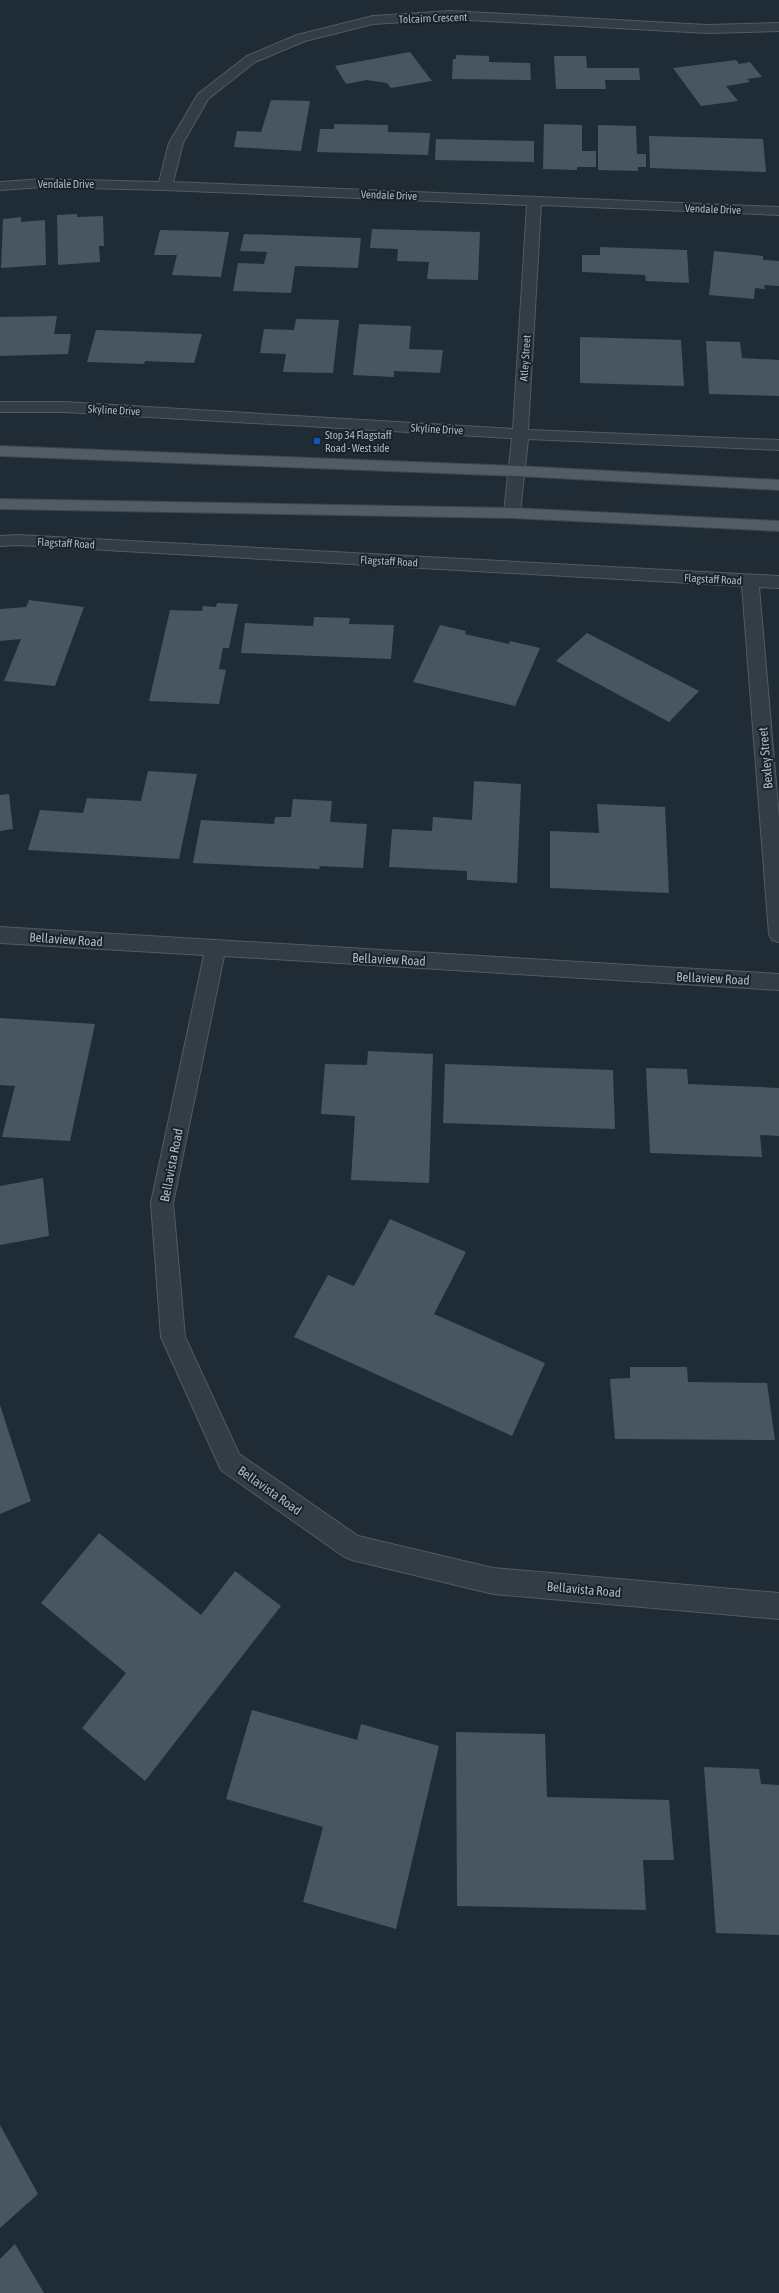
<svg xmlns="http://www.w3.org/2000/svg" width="779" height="2293" font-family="'Asap Condensed',sans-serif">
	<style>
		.building { fill: #485661 }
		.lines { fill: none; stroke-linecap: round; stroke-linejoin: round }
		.minor-casing { stroke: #515b64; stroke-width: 2 }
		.major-casing { stroke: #3d464f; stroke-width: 2 }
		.minor { fill: #333d46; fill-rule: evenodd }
		.major { fill: #515c66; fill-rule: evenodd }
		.transit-dot { fill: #1a4fb4; stroke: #19222a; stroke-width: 1.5 }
		.labels { text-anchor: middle; stroke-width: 4; stroke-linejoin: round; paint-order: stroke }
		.far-street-label { font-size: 11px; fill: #adb8c3; stroke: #19222a }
		.far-poi-label { font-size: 11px; fill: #adb8c3; stroke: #19222a; text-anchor: start }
		.street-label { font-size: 13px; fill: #adb8c3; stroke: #19222a }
	</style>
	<rect width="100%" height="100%" fill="#202c35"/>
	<g class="building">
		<path d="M 410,52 L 432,81 L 391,88 L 387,83 L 367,80 L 346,84 L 335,66 Z"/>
		<path d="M 456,55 L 489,56 L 489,62 L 530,63 L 531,80 L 452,79 L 453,59 L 456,59 Z"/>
		<path d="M 554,56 L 586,56 L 587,68 L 639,68 L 640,80 L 605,80 L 606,89 L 556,89 Z"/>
		<path d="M 736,60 L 739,64 L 750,62 L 762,77 L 747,79 L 750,82 L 726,86 L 738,101 L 701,106 L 673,68 Z"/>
		<path d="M 271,100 L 310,101 L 301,151 L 234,147 L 237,131 L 261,132 Z"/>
		<path d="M 334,124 L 388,125 L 388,132 L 430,133 L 428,155 L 317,152 L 320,129 L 334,129 Z"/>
		<path d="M 544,124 L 582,125 L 582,151 L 596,151 L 596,167 L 577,167 L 577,170 L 543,169 Z"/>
		<path d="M 598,125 L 636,126 L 637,154 L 646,154 L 646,167 L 638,167 L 638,171 L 598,170 Z"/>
		<path d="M 649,136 L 763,139 L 766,172 L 650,168 Z"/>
		<path d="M 436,139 L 534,141 L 534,162 L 435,160 Z"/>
		<path d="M 77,214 L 77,217 L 103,216 L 104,246 L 99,246 L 100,262 L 58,265 L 57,215 Z"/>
		<path d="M 21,217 L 21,222 L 45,220 L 46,265 L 1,268 L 3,219 Z"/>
		<path d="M 372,229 L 480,232 L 478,280 L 427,279 L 429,262 L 397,261 L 398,249 L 370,248 Z"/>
		<path d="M 160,230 L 229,232 L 221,277 L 172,275 L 177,255 L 154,255 Z"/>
		<path d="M 244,234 L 361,238 L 358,268 L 295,266 L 291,293 L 233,291 L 238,263 L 264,264 L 267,252 L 240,251 Z"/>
		<path d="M 600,247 L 687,250 L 689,283 L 646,281 L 645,275 L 582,272 L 582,255 L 600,255 Z"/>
		<path d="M 714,251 L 763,256 L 763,260 L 779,261 L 779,286 L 764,285 L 765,289 L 755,288 L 754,299 L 709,295 Z"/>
		<path d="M 57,316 L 54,334 L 71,334 L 68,354 L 0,356 L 0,317 Z"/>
		<path d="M 296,319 L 339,320 L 333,373 L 283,372 L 286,354 L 260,353 L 264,329 L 294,330 Z"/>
		<path d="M 359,324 L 411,326 L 409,349 L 443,350 L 440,373 L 394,371 L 394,377 L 353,375 Z"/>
		<path d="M 96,330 L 202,334 L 194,363 L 145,361 L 144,364 L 87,362 Z"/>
		<path d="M 580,337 L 681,340 L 684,386 L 580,383 Z"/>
		<path d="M 706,341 L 740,342 L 742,358 L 779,360 L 779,396 L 709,394 Z"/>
		<path d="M 29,600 L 84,607 L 55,686 L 4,681 L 21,639 L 0,641 L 0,609 L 26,607 Z"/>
		<path d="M 217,603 L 238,604 L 229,648 L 223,648 L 219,669 L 226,670 L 219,704 L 149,701 L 170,610 L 202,611 L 203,606 L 216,607 Z"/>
		<path d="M 314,617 L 350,618 L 349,624 L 394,625 L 391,659 L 241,653 L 245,623 L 313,626 Z"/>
		<path d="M 440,625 L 466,631 L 465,634 L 509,644 L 510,641 L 540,648 L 515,706 L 413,682 Z"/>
		<path d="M 587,633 L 699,691 L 669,722 L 556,661 Z"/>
		<path d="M 148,771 L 197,774 L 179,859 L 28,850 L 40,810 L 83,813 L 87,798 L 141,801 Z"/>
		<path d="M 474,781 L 521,784 L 517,883 L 467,880 L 467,871 L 389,867 L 392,829 L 432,831 L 433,817 L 472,820 Z"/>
		<path d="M 9,794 L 13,829 L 0,831 L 0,795 Z"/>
		<path d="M 293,799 L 332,801 L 330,822 L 367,824 L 363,868 L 319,866 L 320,869 L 193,863 L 201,820 L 274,824 L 275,817 L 291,817 Z"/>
		<path d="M 597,804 L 665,807 L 669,893 L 550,888 L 550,831 L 599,833 Z"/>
		<path d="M 0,1018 L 95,1024 L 70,1141 L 2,1137 L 15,1086 L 0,1085 Z"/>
		<path d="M 368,1051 L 433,1054 L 429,1183 L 351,1180 L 355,1116 L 321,1114 L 325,1064 L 367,1065 Z"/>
		<path d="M 445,1064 L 613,1070 L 615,1129 L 443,1123 Z"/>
		<path d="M 646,1068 L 687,1069 L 688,1084 L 779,1088 L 779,1136 L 760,1135 L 762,1157 L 650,1153 Z"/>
		<path d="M 43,1178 L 49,1236 L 0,1245 L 0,1186 Z"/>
		<path d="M 390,1219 L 466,1252 L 434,1314 L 545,1363 L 512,1436 L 294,1337 L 328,1275 L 354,1286 Z"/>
		<path d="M 630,1367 L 687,1367 L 688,1382 L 767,1383 L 775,1440 L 615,1439 L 610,1379 L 630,1378 Z"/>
		<path d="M 0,1405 L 31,1501 L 0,1514 Z"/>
		<path d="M 99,1533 L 201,1615 L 235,1571 L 281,1606 L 145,1781 L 82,1728 L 126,1673 L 41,1603 Z"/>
		<path d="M 252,1710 L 357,1740 L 361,1724 L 439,1746 L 396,1929 L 303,1902 L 323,1827 L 226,1799 Z"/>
		<path d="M 456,1732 L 545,1734 L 547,1797 L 669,1800 L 674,1860 L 643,1860 L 646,1910 L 457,1906 Z"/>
		<path d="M 704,1767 L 759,1769 L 761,1784 L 779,1785 L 779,1935 L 716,1933 Z"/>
		<path d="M 0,2125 L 38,2194 L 0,2228 Z"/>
		<path d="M 15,2244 L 44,2293 L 0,2293 L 0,2259 Z"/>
	</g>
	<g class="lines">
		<g class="minor-casing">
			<g id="minor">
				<path d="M 451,11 L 707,25 L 779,23 L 779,31 L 707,33 L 451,19 L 373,24 L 305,41 L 255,62 L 208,99 L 183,143 L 173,182 L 779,207 L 779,215 L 541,205 L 528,430 L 779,440 L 779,450 L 528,439 L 520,513 L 518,517 L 506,517 L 504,513 L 512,438 L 64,412 L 0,412 L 0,402 L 64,402 L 513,429 L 527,205 L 165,190 L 43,187 L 0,190 L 0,182 L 43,179 L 159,182 L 169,143 L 198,94 L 247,56 L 297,35 L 373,16 Z"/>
				<path d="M 17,535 L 779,576 L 779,588 L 759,587 L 779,818 L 779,942 L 772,940 L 769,934 L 742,586 L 17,545 L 0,546 L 0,536 Z"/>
				<path d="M 0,927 L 779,974 L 779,990 L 224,956 L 173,1203 L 185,1337 L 239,1454 L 358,1536 L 493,1568 L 779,1593 L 779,1619 L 493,1594 L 352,1560 L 343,1556 L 221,1470 L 161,1337 L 151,1203 L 204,955 L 0,943 Z"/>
			</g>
		</g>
		<g class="major-casing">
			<g id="major">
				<path d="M 0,446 L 518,466 L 779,480 L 779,490 L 518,476 L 0,456 Z"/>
				<path d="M 0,499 L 512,508 L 779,521 L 779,531 L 512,518 L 0,509 Z"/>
			</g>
		</g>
		<use href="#minor" class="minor"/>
		<use href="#major" class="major"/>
	</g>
	<rect class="transit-dot" x="313" y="437" width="8" height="8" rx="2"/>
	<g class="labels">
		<g class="far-street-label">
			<text transform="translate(433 18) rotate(-2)" y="4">Tolcairn Crescent</text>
			<text x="66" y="188">Vendale Drive</text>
			<text transform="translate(389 195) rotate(2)" y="4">Vendale Drive</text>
			<text transform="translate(713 209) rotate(2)" y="4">Vendale Drive</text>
			<text transform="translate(525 358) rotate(-86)" y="4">Atley Street</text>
			<text transform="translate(114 410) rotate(3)" y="4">Skyline Drive</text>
			<text transform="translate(437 429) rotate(3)" y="4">Skyline Drive</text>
			<text transform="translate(66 543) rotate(3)" y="4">Flagstaff Road</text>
			<text transform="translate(389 561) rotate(3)" y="4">Flagstaff Road</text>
			<text transform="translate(713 579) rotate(3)" y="4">Flagstaff Road</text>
		</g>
		<g class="far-poi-label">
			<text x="325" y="439">Stop 34 Flagstaff<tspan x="325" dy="13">Road - West side</tspan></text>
		</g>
		<g class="street-label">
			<text transform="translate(765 758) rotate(-95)" y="5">Bexley Street</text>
			<text transform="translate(66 939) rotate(4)" y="5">Bellaview Road</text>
			<text transform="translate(389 959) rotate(3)" y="5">Bellaview Road</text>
			<text transform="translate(713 978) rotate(3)" y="5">Bellaview Road</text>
			<text transform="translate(171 1165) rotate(-79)" y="5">Bellavista Road</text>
			<text transform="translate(270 1490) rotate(35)" y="5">Bellavista Road</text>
			<text transform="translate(584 1589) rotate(5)" y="5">Bellavista Road</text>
		</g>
	</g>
</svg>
